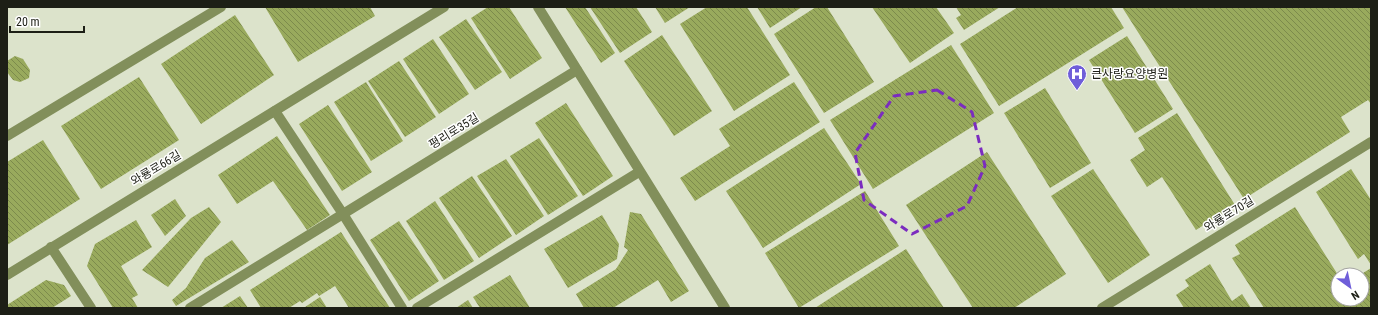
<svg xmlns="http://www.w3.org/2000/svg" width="1378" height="315" font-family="'Roboto Condensed','Noto Sans KR',sans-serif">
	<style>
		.building { fill: url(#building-back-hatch) }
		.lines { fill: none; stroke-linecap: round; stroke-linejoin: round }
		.minor { stroke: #828f5b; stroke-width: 10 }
		.marked { fill: none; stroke: #7b2cbf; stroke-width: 3; stroke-dasharray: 8 5; stroke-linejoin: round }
		.labels { text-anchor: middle; stroke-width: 3; stroke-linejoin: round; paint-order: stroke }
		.poi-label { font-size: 12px; fill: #1d1f16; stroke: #fff; text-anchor: start }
		.street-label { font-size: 12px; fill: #1d1f16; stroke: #fff }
	</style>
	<defs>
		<pattern id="building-back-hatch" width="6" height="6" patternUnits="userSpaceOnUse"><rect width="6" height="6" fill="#99aa5d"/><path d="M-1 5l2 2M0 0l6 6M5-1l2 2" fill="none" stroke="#7c8a4c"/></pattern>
	</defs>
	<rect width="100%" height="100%" fill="#dce3cb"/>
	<g class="building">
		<path d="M 265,7 L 370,7 L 375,16 L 298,62 Z"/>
		<path d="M 488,7 L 509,7 L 542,58 L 510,79 L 471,18 Z"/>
		<path d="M 565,7 L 585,7 L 615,53 L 601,63 Z"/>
		<path d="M 590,7 L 636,7 L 652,32 L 620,53 Z"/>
		<path d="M 655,7 L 690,7 L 665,23 Z"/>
		<path d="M 707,7 L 747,7 L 790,75 L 734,111 L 680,24 Z"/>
		<path d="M 757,7 L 802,7 L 770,28 Z"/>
		<path d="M 816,7 L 827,7 L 874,82 L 824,113 L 774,34 Z"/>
		<path d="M 872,7 L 936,7 L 954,33 L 910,63 Z"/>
		<path d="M 956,7 L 1000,7 L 964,30 L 956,18 L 961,15 Z"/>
		<path d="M 1018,7 L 1111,7 L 1124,28 L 999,106 L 960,44 Z"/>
		<path d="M 1122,7 L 1371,7 L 1371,104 L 1368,100 L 1341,117 L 1350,132 L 1244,199 Z"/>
		<path d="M 235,15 L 274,75 L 201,124 L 161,64 Z"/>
		<path d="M 466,19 L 502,72 L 475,90 L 439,37 Z"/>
		<path d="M 662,35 L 712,111 L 674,136 L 624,61 Z"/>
		<path d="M 1127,36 L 1173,109 L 1135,133 L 1089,60 Z"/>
		<path d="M 433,39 L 469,94 L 439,114 L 403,59 Z"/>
		<path d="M 951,45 L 994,113 L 873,189 L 830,120 Z"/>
		<path d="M 15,56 L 23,59 L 30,70 L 29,78 L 20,82 L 13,80 L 7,72 L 7,61 Z"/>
		<path d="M 399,61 L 436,117 L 405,137 L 368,81 Z"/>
		<path d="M 139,77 L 179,140 L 101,189 L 61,126 Z"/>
		<path d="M 366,82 L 403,141 L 371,161 L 334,102 Z"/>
		<path d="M 794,82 L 820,122 L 695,201 L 680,178 L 730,146 L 719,129 Z"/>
		<path d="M 1045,88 L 1091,163 L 1050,188 L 1004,113 Z"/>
		<path d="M 566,103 L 613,176 L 583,196 L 535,123 Z"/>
		<path d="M 328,105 L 372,172 L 342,191 L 299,124 Z"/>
		<path d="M 1177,113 L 1235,205 L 1196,230 L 1162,177 L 1147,187 L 1130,160 L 1145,150 L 1138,138 Z"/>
		<path d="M 824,128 L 861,184 L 763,248 L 726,191 Z"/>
		<path d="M 277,136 L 330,215 L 307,230 L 273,181 L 237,204 L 218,175 Z"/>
		<path d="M 539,138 L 578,196 L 548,215 L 510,156 Z"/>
		<path d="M 43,140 L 80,199 L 7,245 L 7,162 Z"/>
		<path d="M 987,152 L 1066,274 L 1014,308 L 973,308 L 906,205 Z"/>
		<path d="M 506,159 L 544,216 L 516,235 L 477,176 Z"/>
		<path d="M 1093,169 L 1150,255 L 1108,283 L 1051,196 Z"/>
		<path d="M 1351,169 L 1371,200 L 1371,265 L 1364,254 L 1358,259 L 1316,192 Z"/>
		<path d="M 472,176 L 512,236 L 479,258 L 439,198 Z"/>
		<path d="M 865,191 L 899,246 L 799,308 L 765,253 Z"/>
		<path d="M 175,199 L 186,216 L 165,236 L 151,215 Z"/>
		<path d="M 435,201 L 474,261 L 444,280 L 406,221 Z"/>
		<path d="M 209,207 L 221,222 L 168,287 L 142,270 L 191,218 Z"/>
		<path d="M 1295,207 L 1338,275 L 1338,299 L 1362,299 L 1362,275 L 1360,275 L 1371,268 L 1371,308 L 1264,308 L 1232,258 L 1240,254 L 1235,245 Z"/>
		<path d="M 630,212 L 641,214 L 689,291 L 671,302 L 658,280 L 613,308 L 584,308 L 576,294 L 616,269 L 628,250 L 624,247 Z"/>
		<path d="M 602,215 L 619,244 L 617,259 L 568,288 L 544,249 Z"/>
		<path d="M 136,220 L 152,247 L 121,266 L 138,295 L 132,298 L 138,308 L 113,308 L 87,266 L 95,244 Z"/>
		<path d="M 399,221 L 439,281 L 409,301 L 370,240 Z"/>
		<path d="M 341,232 L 390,308 L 349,308 L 335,286 L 319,296 L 317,293 L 302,303 L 300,301 L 289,308 L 261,308 L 250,290 Z"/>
		<path d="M 232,240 L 249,262 L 176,306 L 172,300 L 186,288 L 205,258 Z"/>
		<path d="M 906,249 L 944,308 L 815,308 Z"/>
		<path d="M 1210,264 L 1232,301 L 1242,294 L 1251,308 L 1184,308 L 1176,295 L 1189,286 L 1185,280 Z"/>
		<path d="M 510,275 L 530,308 L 480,308 L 473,297 Z"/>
		<path d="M 46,280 L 64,285 L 71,296 L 52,308 L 7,308 L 7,305 Z"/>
		<path d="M 240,296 L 248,308 L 221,308 Z"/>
		<path d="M 320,297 L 327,308 L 302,308 L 305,307 Z"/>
		<path d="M 468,300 L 473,308 L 456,308 Z"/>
	</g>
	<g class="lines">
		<g class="minor">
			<path d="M 538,7 L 725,308"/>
			<path d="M 7,136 L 221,7"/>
			<path d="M 51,247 L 91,308"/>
			<path d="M 7,275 L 444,7"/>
			<path d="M 190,308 L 343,214 L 275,111"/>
			<path d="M 402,308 L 343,214 L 577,70"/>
			<path d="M 417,308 L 639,172"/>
			<path d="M 1102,308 L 1371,142"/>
		</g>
	</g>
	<path class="marked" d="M 937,90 L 972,112 L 985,166 L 967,206 L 912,234 L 864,200 L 855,153 L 894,96 Z"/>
	<defs>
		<g id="hospital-pin" transform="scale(1)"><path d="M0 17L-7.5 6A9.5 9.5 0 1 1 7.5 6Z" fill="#6f5ed9" stroke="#fff"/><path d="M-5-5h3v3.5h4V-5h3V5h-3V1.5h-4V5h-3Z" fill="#fff"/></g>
	</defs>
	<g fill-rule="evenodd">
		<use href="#hospital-pin" x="1077" y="74"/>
	</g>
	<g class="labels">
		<g class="poi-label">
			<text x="1091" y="78">큰사랑요양병원</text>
		</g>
		<g class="street-label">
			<text transform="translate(454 131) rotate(-32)" y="4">평리로35길</text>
			<text transform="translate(156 168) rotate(-31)" y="4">와룡로66길</text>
			<text transform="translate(1229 214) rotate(-32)" y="4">와룡로70길</text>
		</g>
	</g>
	<rect width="1378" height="315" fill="none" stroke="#1d1f16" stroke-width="16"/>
	<g transform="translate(1350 287) rotate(147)"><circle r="19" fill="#ffffff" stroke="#a5a5a2"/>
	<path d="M0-3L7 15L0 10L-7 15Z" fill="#6f5ed9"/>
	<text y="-6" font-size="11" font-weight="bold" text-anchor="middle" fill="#1d1f16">N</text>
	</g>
	<path d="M10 26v6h74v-6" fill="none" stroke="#1d1f16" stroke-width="2"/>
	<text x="16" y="26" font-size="12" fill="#1d1f16" stroke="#ffffff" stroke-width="3" paint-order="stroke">20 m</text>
</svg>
